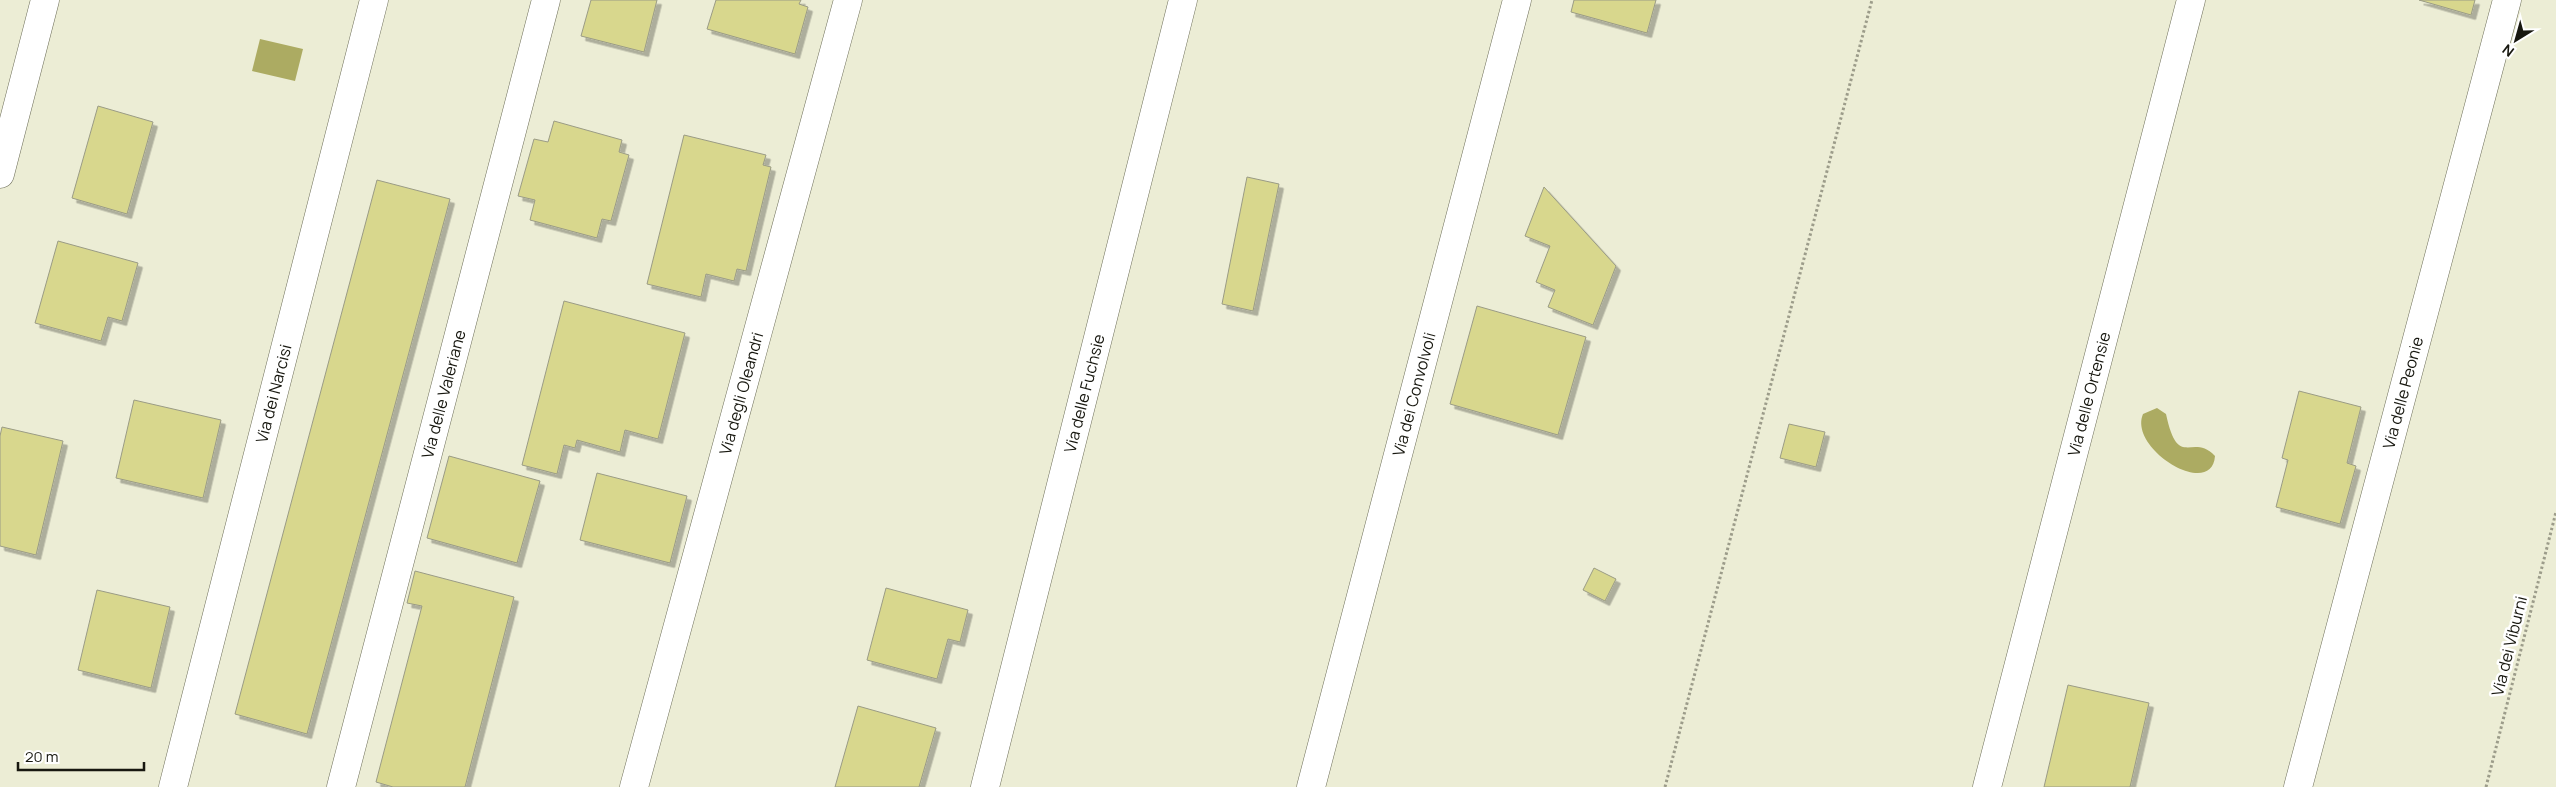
<svg xmlns="http://www.w3.org/2000/svg" width="2556" height="787" font-family="Manrope,sans-serif">
	<style>
		.water { fill: #acab62 }
		.building { fill: #d8d78d; stroke: #9a9b85; filter: url(#shadow) }
		.lines { fill: none; stroke-linecap: round; stroke-linejoin: round }
		.minor-casing { stroke: #6d6e59; stroke-width: 29 }
		.path { stroke: #9c9c8a; stroke-width: 3; stroke-dasharray: 2.5 2.5; stroke-linecap: butt }
		.minor { stroke: #fff; stroke-width: 28 }
		.labels { text-anchor: middle; stroke-width: 5; stroke-linejoin: round; paint-order: stroke }
		.street-label { font-size: 16px; fill: #17170f; stroke: #fff }
	</style>
	<defs>
		<filter id="shadow"><feDropShadow dx="4.5" dy="4.5" stdDeviation="0" flood-color="#0004"/></filter>
	</defs>
	<rect width="100%" height="100%" fill="#ecedd5"/>
	<g class="water">
		<path d="M 260,39 L 303,49 L 295,81 L 252,71 Z"/>
		<path d="M 2157,408 L 2166,414 C 2178,471 2192,432 2215,456 C 2212,500 2128,449 2143,414 Z"/>
	</g>
	<g class="building">
		<path d="M 591,0 L 657,0 L 644,52 L 581,36 Z"/>
		<path d="M 716,0 L 801,0 L 799,4 L 808,7 L 795,54 L 707,29 Z"/>
		<path d="M 1574,0 L 1656,0 L 1647,33 L 1571,12 Z"/>
		<path d="M 2419,0 L 2475,0 L 2471,15 Z"/>
		<path d="M 98,106 L 153,122 L 127,214 L 72,198 Z"/>
		<path d="M 554,121 L 622,140 L 619,152 L 629,155 L 611,221 L 602,219 L 597,238 L 530,220 L 535,200 L 518,196 L 534,139 L 548,142 Z"/>
		<path d="M 684,135 L 766,155 L 763,165 L 771,167 L 746,271 L 737,269 L 734,281 L 706,274 L 701,297 L 647,284 Z"/>
		<path d="M 1247,177 L 1279,184 L 1253,311 L 1222,304 Z"/>
		<path d="M 377,180 L 450,199 L 307,734 L 235,714 Z"/>
		<path d="M 1544,187 L 1616,266 L 1593,325 L 1548,307 L 1555,290 L 1536,282 L 1550,246 L 1525,236 Z"/>
		<path d="M 58,241 L 138,263 L 122,321 L 108,317 L 101,341 L 35,323 Z"/>
		<path d="M 564,301 L 685,333 L 658,439 L 625,430 L 620,452 L 577,440 L 575,448 L 564,445 L 557,474 L 522,465 Z"/>
		<path d="M 1477,306 L 1586,337 L 1558,435 L 1450,404 Z"/>
		<path d="M 2299,391 L 2361,407 L 2347,463 L 2356,466 L 2340,524 L 2276,507 L 2288,460 L 2282,458 Z"/>
		<path d="M 134,400 L 221,420 L 203,498 L 116,478 Z"/>
		<path d="M 1789,424 L 1825,432 L 1816,467 L 1780,458 Z"/>
		<path d="M 2,427 L 63,441 L 36,555 L 0,546 L 0,436 Z"/>
		<path d="M 449,456 L 540,481 L 517,563 L 427,538 Z"/>
		<path d="M 597,473 L 687,496 L 670,563 L 580,540 Z"/>
		<path d="M 1594,568 L 1616,579 L 1605,601 L 1583,590 Z"/>
		<path d="M 415,571 L 514,597 L 465,787 L 393,787 L 376,782 L 422,606 L 407,603 Z"/>
		<path d="M 886,588 L 968,610 L 960,642 L 948,639 L 937,679 L 867,660 Z"/>
		<path d="M 97,590 L 170,607 L 151,688 L 78,670 Z"/>
		<path d="M 2068,685 L 2149,703 L 2130,787 L 2044,787 Z"/>
		<path d="M 858,706 L 936,728 L 919,787 L 835,787 Z"/>
	</g>
	<g class="lines">
		<g class="minor-casing">
			<g id="minor">
				<path d="M 0,174 L 45,0"/>
				<path id="s1" d="M 173,787 L 374,0"/>
				<path id="s2" d="M 341,787 L 546,0"/>
				<path id="s3" d="M 634,787 L 848,0"/>
				<path id="s4" d="M 985,787 L 1183,0"/>
				<path id="s5" d="M 1311,787 L 1517,0"/>
				<path id="s6" d="M 1987,787 L 2191,0"/>
				<path id="s7" d="M 2298,787 L 2507,0"/>
			</g>
		</g>
		<g class="path">
			<path d="M 1665,787 L 1872,0"/>
			<path d="M 2486,787 L 2556,512"/>
		</g>
		<use href="#minor" class="minor"/>
	</g>
	<g class="labels">
		<g class="street-label">
			<text dy="6" stroke="none"><textPath href="#s1" startOffset="406">Via dei Narcisi</textPath></text>
			<text dy="6" stroke="none"><textPath href="#s4" startOffset="406">Via delle Fuchsie</textPath></text>
			<text dy="6" stroke="none"><textPath href="#s5" startOffset="406">Via dei Convolvoli</textPath></text>
			<text dy="6" stroke="none"><textPath href="#s6" startOffset="406">Via delle Ortensie</textPath></text>
			<text dy="6" stroke="none"><textPath href="#s2" startOffset="406">Via delle Valeriane</textPath></text>
			<text dy="6" stroke="none"><textPath href="#s3" startOffset="408">Via degli Oleandri</textPath></text>
			<text dy="6" stroke="none"><textPath href="#s7" startOffset="408">Via delle Peonie</textPath></text>
			<text transform="translate(2509 646) rotate(-76)" y="6">Via dei Viburni</text>
		</g>
	</g>
	<g transform="translate(2516 40) rotate(217)" stroke="#ffffff" stroke-width="4" paint-order="stroke">
	<path d="M0-4L9 19L0 12L-9 19Z" fill="#17170f"/>
	<text y="-8" font-size="14" font-weight="bold" text-anchor="middle" fill="#17170f">N</text>
	</g>
	<path d="M18 762v8h126v-8" fill="none" stroke="#17170f" stroke-width="2.5"/>
	<text x="25" y="762" font-size="15" fill="#17170f" stroke="#ffffff" stroke-width="4" paint-order="stroke">20 m</text>
</svg>
